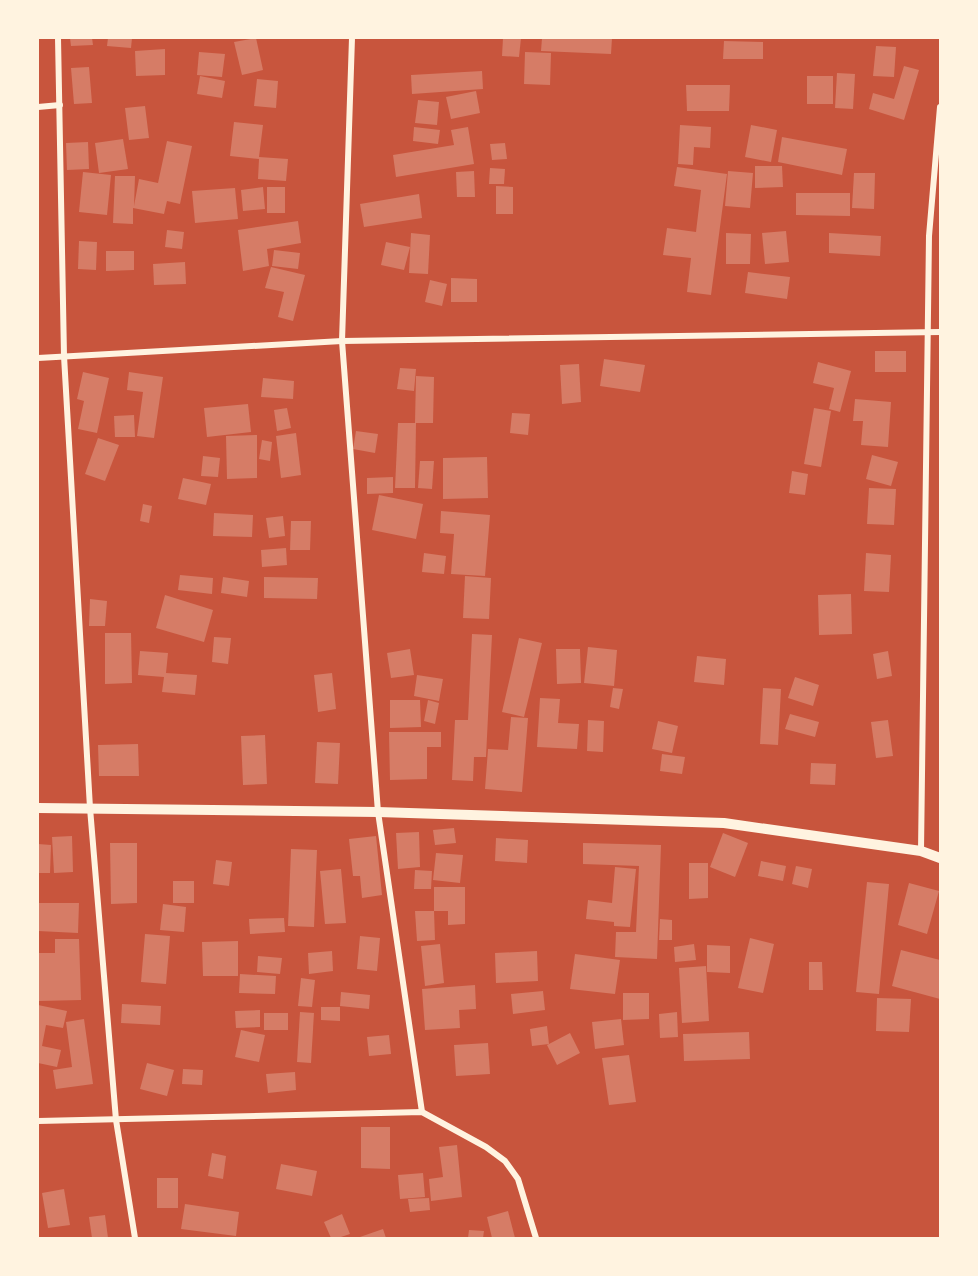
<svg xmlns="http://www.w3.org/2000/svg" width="978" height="1276" font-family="'Golos Text',sans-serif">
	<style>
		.building { fill: #d67c66 }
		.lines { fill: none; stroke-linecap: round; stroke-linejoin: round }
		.minor { stroke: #fff3e0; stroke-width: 6 }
		.tertiary { stroke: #fff3e0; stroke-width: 10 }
	</style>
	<rect width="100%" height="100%" fill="#c8553d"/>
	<g class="building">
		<path d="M 70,38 L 92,38 L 93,45 L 71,46 Z"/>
		<path d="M 108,38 L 132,38 L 131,48 L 107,46 Z"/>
		<path d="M 256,38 L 263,70 L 242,75 L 234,42 Z"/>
		<path d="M 503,38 L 521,38 L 519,57 L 502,56 Z"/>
		<path d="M 542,38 L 612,38 L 611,54 L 541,51 Z"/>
		<path d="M 724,41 L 763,42 L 763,59 L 723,59 Z"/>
		<path d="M 876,46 L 896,47 L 894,77 L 873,76 Z"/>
		<path d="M 165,49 L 165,75 L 136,76 L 135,51 Z"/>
		<path d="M 199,52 L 225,54 L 222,77 L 197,75 Z"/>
		<path d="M 525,52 L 551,53 L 550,85 L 524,84 Z"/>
		<path d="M 904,66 L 919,70 L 904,120 L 869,109 L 873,93 L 894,99 Z"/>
		<path d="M 89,67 L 92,103 L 74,104 L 71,68 Z"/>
		<path d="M 482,71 L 483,89 L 412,94 L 411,75 Z"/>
		<path d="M 837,73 L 855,74 L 853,109 L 835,108 Z"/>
		<path d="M 200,76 L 225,81 L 222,98 L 197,94 Z"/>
		<rect x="807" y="76" width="26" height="28"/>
		<path d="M 257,79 L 278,81 L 276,108 L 254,106 Z"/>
		<path d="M 686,85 L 730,85 L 729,111 L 687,111 Z"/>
		<path d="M 476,91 L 480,113 L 451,119 L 446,97 Z"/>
		<path d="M 418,100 L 439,102 L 437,125 L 415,123 Z"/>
		<path d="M 145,106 L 149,138 L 129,140 L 125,108 Z"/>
		<path d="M 234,122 L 263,125 L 259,157 L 288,159 L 286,181 L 258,179 L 259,159 L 230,156 Z"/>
		<path d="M 680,125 L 711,127 L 710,148 L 694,147 L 693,165 L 678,164 Z"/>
		<path d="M 751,125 L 777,130 L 771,162 L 745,157 Z"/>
		<path d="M 414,127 L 440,130 L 438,144 L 413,141 Z"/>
		<path d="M 468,127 L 474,164 L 396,177 L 393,155 L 454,145 L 451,130 Z"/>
		<path d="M 782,137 L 847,149 L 842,175 L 778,162 Z"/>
		<path d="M 123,139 L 128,169 L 99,173 L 95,143 Z"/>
		<path d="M 167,141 L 192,146 L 180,204 L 167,201 L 164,214 L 133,208 L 133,224 L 113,223 L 115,176 L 135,176 L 134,206 L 139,179 L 158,183 Z"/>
		<path d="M 88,142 L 89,169 L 67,170 L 66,143 Z"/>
		<path d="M 505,143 L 507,159 L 492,160 L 490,144 Z"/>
		<path d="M 755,166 L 782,166 L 783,187 L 755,188 Z"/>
		<path d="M 677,167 L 727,174 L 711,295 L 687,292 L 691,258 L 663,255 L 667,228 L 696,232 L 701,190 L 674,186 Z"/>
		<path d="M 490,168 L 505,169 L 504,184 L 489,184 Z"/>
		<path d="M 474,171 L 475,197 L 457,197 L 456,172 Z"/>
		<path d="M 728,171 L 753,173 L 750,208 L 725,206 Z"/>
		<path d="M 83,172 L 111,175 L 107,215 L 79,212 Z"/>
		<path d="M 854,173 L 875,173 L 874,209 L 852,208 Z"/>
		<path d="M 496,186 L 513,187 L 513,214 L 496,214 Z"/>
		<path d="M 263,187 L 265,209 L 243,211 L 241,190 Z"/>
		<rect x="267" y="187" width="18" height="26"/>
		<path d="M 235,188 L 238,219 L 195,223 L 192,191 Z"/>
		<path d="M 796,193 L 850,193 L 850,216 L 796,215 Z"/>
		<path d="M 419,194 L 422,218 L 364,227 L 360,204 Z"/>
		<path d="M 298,221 L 301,243 L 267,249 L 269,266 L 243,271 L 238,230 Z"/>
		<path d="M 167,230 L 184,232 L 182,249 L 165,247 Z"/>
		<path d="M 786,231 L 789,262 L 765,264 L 762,233 Z"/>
		<path d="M 411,233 L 430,235 L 428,274 L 409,273 Z"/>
		<path d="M 726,233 L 751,234 L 750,264 L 726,264 Z"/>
		<path d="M 829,233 L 881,236 L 880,256 L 829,253 Z"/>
		<path d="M 79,241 L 97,242 L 96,270 L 78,269 Z"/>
		<path d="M 386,242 L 410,247 L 404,270 L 381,265 Z"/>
		<path d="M 274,250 L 300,253 L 298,269 L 272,266 Z"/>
		<path d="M 106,251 L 134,251 L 134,270 L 106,271 Z"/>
		<path d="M 185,262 L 186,284 L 154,285 L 153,264 Z"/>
		<path d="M 271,267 L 305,275 L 293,321 L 278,317 L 284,292 L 265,288 Z"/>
		<path d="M 748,272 L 790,277 L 787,299 L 745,293 Z"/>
		<path d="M 451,278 L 477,279 L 477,302 L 451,302 Z"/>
		<path d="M 430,280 L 447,284 L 442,306 L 425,302 Z"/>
		<rect x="875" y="351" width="31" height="21"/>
		<path d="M 604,359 L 645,365 L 640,392 L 600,386 Z"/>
		<path d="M 818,362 L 851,371 L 840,412 L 829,409 L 834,388 L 813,383 Z"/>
		<path d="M 579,364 L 581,402 L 562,404 L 560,365 Z"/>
		<path d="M 400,368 L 416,369 L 414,391 L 397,389 Z"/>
		<path d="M 83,372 L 109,378 L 97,433 L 78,429 L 84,401 L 77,399 Z"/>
		<path d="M 129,372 L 163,377 L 154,438 L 137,436 L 143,392 L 127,390 Z"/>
		<path d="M 416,376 L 434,377 L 433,423 L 415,423 Z"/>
		<path d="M 263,378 L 294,381 L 293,399 L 261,397 Z"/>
		<path d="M 855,399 L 891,402 L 888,447 L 861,445 L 863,421 L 853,421 Z"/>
		<path d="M 248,404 L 251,432 L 207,437 L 204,408 Z"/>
		<path d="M 287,408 L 291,428 L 277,431 L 274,410 Z"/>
		<path d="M 814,408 L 831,411 L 821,467 L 804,464 Z"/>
		<path d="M 512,413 L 530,414 L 528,435 L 510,433 Z"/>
		<path d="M 134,415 L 135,437 L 115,437 L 114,416 Z"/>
		<path d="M 398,423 L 416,423 L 415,488 L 395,488 Z"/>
		<path d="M 356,431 L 378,434 L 375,453 L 353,449 Z"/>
		<path d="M 296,433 L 301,475 L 281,478 L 276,436 Z"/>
		<path d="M 257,435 L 257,478 L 227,479 L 226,436 Z"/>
		<path d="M 98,438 L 119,445 L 105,481 L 85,474 Z"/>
		<path d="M 262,440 L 272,442 L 270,461 L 259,459 Z"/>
		<path d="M 872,455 L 898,462 L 891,486 L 866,479 Z"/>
		<path d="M 203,456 L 220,458 L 218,477 L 201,476 Z"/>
		<path d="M 487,457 L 488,498 L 443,499 L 443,458 Z"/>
		<path d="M 420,461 L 434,461 L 432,489 L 418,488 Z"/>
		<path d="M 792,471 L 808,474 L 805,495 L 789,493 Z"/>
		<path d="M 393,477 L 393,493 L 367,494 L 367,478 Z"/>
		<path d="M 183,478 L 211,484 L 206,505 L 178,499 Z"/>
		<path d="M 869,488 L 896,489 L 894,525 L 867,524 Z"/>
		<path d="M 379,495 L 423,504 L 416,539 L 372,530 Z"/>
		<path d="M 143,504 L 152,506 L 149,523 L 140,521 Z"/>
		<path d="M 441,511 L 490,515 L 485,576 L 451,574 L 454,534 L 440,533 Z"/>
		<path d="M 214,513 L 253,515 L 252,537 L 213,536 Z"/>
		<path d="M 283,516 L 285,536 L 269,538 L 266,518 Z"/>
		<path d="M 291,521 L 311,521 L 310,550 L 290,550 Z"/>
		<path d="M 286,548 L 287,565 L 262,567 L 261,550 Z"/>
		<path d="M 424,553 L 446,556 L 444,574 L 422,572 Z"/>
		<path d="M 866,553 L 891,555 L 889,592 L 864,591 Z"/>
		<path d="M 180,575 L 213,578 L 212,594 L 178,590 Z"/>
		<path d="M 465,576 L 491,578 L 489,619 L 463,618 Z"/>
		<path d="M 223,577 L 249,581 L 247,597 L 221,593 Z"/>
		<path d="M 264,577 L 318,578 L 317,599 L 264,598 Z"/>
		<path d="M 851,594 L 852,634 L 819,635 L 818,595 Z"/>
		<path d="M 165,595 L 213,610 L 204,642 L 156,628 Z"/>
		<path d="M 90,599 L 107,601 L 105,626 L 89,626 Z"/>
		<path d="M 105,633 L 131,633 L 132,683 L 105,684 Z"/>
		<path d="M 472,634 L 492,635 L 486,757 L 474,757 L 473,781 L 452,780 L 455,720 L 468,720 Z"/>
		<path d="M 214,637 L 231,638 L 228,664 L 212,662 Z"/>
		<path d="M 519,638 L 542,643 L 524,717 L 502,712 Z"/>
		<path d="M 588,647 L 617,650 L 614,686 L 584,683 Z"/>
		<path d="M 410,649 L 414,675 L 391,678 L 387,653 Z"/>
		<path d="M 556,649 L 580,649 L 581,683 L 557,684 Z"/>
		<path d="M 140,651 L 168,653 L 166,673 L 197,675 L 195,695 L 162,692 L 164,677 L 138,675 Z"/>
		<path d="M 888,651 L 892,676 L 877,679 L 873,654 Z"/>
		<path d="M 697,656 L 726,659 L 724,685 L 694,682 Z"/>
		<path d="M 332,673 L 336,709 L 318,712 L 314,675 Z"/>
		<path d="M 417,675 L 443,679 L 439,701 L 414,696 Z"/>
		<path d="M 795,677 L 819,685 L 813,706 L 788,698 Z"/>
		<path d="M 613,688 L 623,689 L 619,709 L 610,707 Z"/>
		<path d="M 763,688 L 781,689 L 778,745 L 760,744 Z"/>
		<path d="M 540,698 L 560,699 L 558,723 L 579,724 L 577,749 L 537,747 Z"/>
		<path d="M 390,700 L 420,700 L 421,727 L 390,728 Z"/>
		<path d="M 428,700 L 439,703 L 435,724 L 424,721 Z"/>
		<path d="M 790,714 L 819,722 L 815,737 L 785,729 Z"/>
		<path d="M 511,717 L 528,718 L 522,792 L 485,789 L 488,749 L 508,750 Z"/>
		<path d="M 588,720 L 604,721 L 603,752 L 587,751 Z"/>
		<path d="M 888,720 L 893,756 L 876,758 L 871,722 Z"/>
		<path d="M 658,721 L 678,726 L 672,753 L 652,749 Z"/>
		<path d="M 389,732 L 441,732 L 441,747 L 427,747 L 427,779 L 390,780 Z"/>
		<path d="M 265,735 L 267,784 L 243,785 L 241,736 Z"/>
		<path d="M 317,742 L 340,743 L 338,784 L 315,783 Z"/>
		<path d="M 138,744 L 139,776 L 99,776 L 98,745 Z"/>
		<path d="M 662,754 L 685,757 L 682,774 L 660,771 Z"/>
		<path d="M 811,763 L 836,764 L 835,785 L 810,784 Z"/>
		<path d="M 454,828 L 456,843 L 435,845 L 433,830 Z"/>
		<path d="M 419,832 L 420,867 L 398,869 L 396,833 Z"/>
		<path d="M 723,833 L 748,843 L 735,877 L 710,867 Z"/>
		<path d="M 72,836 L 73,872 L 54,873 L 52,837 Z"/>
		<path d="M 376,836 L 382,895 L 362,898 L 360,876 L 353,876 L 349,839 Z"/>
		<path d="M 496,838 L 528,840 L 527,863 L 495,861 Z"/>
		<path d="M 110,843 L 137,843 L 137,903 L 111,904 Z"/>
		<path d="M 583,843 L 661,845 L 657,959 L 615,957 L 616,932 L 636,932 L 639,866 L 583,864 Z"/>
		<path d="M 38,844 L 51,845 L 50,873 L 38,873 Z"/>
		<path d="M 291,849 L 317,850 L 314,927 L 288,926 Z"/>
		<path d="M 436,853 L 463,855 L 460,883 L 433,880 Z"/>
		<path d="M 216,860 L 232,862 L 229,886 L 213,884 Z"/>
		<path d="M 761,861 L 786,866 L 783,881 L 758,876 Z"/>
		<path d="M 689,863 L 708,863 L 708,898 L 689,899 Z"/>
		<path d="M 796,866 L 812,869 L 808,888 L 792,884 Z"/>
		<path d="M 615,867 L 636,869 L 630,927 L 614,926 L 614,922 L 586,919 L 588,900 L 612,903 Z"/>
		<path d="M 341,869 L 346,923 L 325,924 L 320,871 Z"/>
		<path d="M 415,870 L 432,871 L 431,889 L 414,889 Z"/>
		<rect x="173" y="881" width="21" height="22"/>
		<path d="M 867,882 L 889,884 L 879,994 L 856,992 Z"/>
		<path d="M 909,883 L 939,891 L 927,934 L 898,925 Z"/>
		<path d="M 434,887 L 465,887 L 465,924 L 448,925 L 448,911 L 434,911 Z"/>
		<path d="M 38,903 L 79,903 L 78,933 L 38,931 Z"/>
		<path d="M 163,904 L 186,907 L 184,932 L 160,930 Z"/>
		<path d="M 415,911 L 434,911 L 435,940 L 417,941 Z"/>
		<path d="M 284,918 L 285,932 L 250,934 L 249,919 Z"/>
		<path d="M 660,919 L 672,920 L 672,940 L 659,940 Z"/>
		<path d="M 145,934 L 170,936 L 166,984 L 141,982 Z"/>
		<path d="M 360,936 L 380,938 L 377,971 L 357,969 Z"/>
		<path d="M 750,938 L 774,944 L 763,993 L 738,988 Z"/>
		<path d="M 55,939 L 79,939 L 81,1000 L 39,1001 L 38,953 L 55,953 Z"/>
		<path d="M 238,941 L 238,976 L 203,976 L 202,942 Z"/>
		<path d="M 440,944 L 444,983 L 425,986 L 421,946 Z"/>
		<path d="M 694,944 L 696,960 L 675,962 L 674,947 Z"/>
		<path d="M 707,945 L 730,946 L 730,973 L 707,972 Z"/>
		<path d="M 901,950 L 940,960 L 940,999 L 892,986 Z"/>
		<path d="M 332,951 L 333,971 L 309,974 L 308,953 Z"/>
		<path d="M 537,951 L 538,981 L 496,983 L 495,953 Z"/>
		<path d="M 575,954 L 620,960 L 615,994 L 570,989 Z"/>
		<path d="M 258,956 L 282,958 L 280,974 L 257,972 Z"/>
		<path d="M 809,962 L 822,962 L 823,990 L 809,990 Z"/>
		<path d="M 706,966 L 709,1021 L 682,1023 L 679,968 Z"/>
		<path d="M 240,974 L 276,976 L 275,994 L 239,993 Z"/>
		<path d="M 301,978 L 315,980 L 312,1007 L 298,1006 Z"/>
		<path d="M 475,985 L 476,1009 L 459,1010 L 460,1028 L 425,1030 L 422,989 Z"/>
		<path d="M 543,991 L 545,1010 L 513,1014 L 511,994 Z"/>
		<path d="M 341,992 L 370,995 L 369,1009 L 340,1006 Z"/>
		<path d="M 623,993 L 649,993 L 649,1019 L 623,1020 Z"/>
		<path d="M 877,998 L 911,999 L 909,1032 L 876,1031 Z"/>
		<path d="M 122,1004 L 161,1006 L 160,1025 L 121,1023 Z"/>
		<path d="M 38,1005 L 67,1011 L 63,1028 L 46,1025 L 42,1046 L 61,1050 L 57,1067 L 38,1063 Z"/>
		<path d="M 321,1007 L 340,1007 L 340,1021 L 321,1020 Z"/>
		<path d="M 260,1010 L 260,1027 L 236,1028 L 235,1011 Z"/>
		<path d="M 300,1012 L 314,1013 L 311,1063 L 297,1062 Z"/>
		<path d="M 677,1012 L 678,1037 L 660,1038 L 659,1014 Z"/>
		<rect x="264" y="1013" width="24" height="17"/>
		<path d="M 84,1019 L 93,1084 L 56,1089 L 53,1070 L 72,1067 L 66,1022 Z"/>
		<path d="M 621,1019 L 624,1045 L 595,1049 L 592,1022 Z"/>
		<path d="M 547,1026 L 549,1044 L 570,1033 L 580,1053 L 557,1065 L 547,1045 L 549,1044 L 532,1046 L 530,1029 Z"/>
		<path d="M 241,1030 L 265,1035 L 259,1062 L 235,1057 Z"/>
		<path d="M 749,1032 L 750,1059 L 684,1061 L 683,1034 Z"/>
		<path d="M 389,1035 L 391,1054 L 369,1056 L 367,1037 Z"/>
		<path d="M 488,1043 L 490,1074 L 456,1076 L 454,1045 Z"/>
		<path d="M 629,1055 L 636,1102 L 609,1105 L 602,1058 Z"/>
		<path d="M 147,1063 L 174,1070 L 167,1096 L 140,1089 Z"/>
		<path d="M 183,1069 L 203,1070 L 202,1085 L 182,1084 Z"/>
		<path d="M 295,1072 L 296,1090 L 268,1093 L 266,1074 Z"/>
		<path d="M 361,1127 L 390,1127 L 390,1169 L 361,1168 Z"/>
		<path d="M 457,1145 L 462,1197 L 431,1201 L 429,1179 L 443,1177 L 439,1147 Z"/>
		<path d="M 212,1153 L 226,1156 L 223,1179 L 208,1176 Z"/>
		<path d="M 281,1164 L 317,1171 L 312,1196 L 276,1189 Z"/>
		<path d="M 423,1173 L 425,1197 L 400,1199 L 398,1175 Z"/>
		<rect x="157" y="1178" width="21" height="30"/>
		<path d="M 64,1189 L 70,1225 L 48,1228 L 42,1193 Z"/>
		<path d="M 429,1198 L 430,1210 L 410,1212 L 408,1199 Z"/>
		<path d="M 185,1204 L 239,1212 L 236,1236 L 181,1229 Z"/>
		<path d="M 508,1211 L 515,1238 L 492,1238 L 487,1217 Z"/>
		<path d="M 342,1214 L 350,1234 L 338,1238 L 331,1238 L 324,1222 Z"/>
		<path d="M 105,1215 L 108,1238 L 92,1238 L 89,1217 Z"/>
		<path d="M 383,1229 L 386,1238 L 357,1238 Z"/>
		<path d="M 469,1230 L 484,1231 L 483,1238 L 468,1238 Z"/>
	</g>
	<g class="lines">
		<g class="minor">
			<path d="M 58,38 L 64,356 L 90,808 L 116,1120 L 135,1238"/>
			<path d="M 352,38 L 342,341 L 378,812 L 422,1112"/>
			<path d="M 38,107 L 60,105"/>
			<path d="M 38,358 L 342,341 L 940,332"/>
			<path d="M 921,851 L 929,236 L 940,107"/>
			<path d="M 38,1121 L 422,1112 L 486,1147 L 505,1161 L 518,1179 L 536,1238"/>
		</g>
		<path class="tertiary" d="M 38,808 L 378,812 L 724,823 L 921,851 L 940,858"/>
	</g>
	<rect width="978" height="1276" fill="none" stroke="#fff3e0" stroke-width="78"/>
</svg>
